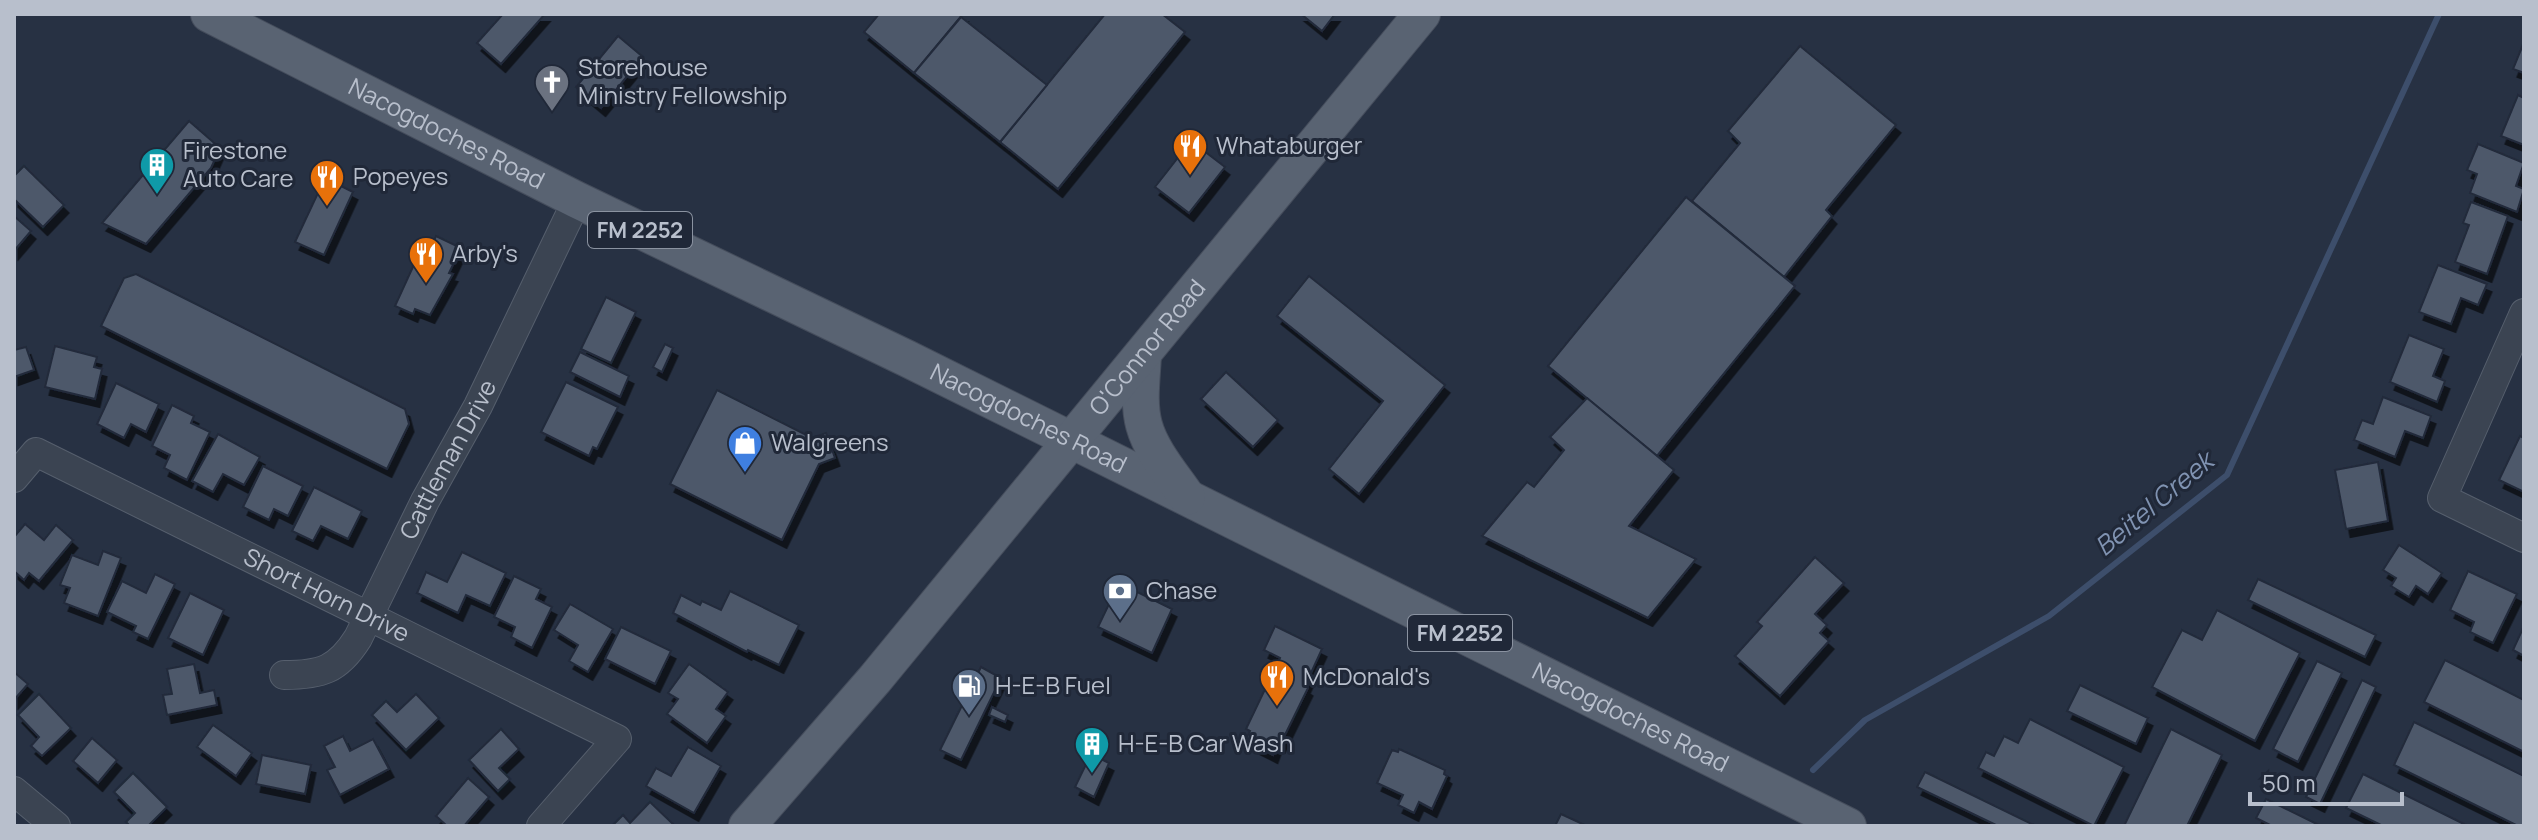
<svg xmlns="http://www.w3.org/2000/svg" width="2538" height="840" font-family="Manrope,sans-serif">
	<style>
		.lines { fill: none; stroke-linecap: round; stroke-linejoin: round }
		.stream { stroke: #3d4e6b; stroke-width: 6 }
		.building { fill: #4d586b; stroke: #222a3a; stroke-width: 2; filter: url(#shadow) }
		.minor-casing { stroke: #565f6d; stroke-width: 30 }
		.major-casing { stroke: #454d5c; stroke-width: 38 }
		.minor { stroke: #3b4452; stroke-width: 28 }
		.major { stroke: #596372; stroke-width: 36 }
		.labels { text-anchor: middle; stroke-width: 6; stroke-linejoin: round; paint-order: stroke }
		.shield { fill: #202838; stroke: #8a92a0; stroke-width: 2 }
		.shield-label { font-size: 22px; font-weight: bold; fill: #b8bfcc }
		.poi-label { font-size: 24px; fill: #b8bfcc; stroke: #202838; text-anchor: start }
		.street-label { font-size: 24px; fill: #b8bfcc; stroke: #202838 }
		.water-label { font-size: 26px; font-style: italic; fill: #8093b2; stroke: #202838 }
	</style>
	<defs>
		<filter id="shadow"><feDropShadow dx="4.5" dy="8" stdDeviation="0" flood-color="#0009"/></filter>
	</defs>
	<rect width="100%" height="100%" fill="#273143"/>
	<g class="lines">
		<path class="stream" d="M 1813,770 L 1865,720 L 2049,616 L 2227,475 L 2439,14"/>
	</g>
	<g class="building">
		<path d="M 503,14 L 545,14 L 501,64 L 477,43 Z"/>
		<path d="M 879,14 L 963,14 L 914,73 L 864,32 Z"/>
		<path d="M 1105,14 L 1162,14 L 1185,32 L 1058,189 L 1000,142 Z"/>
		<path d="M 1301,14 L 1335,14 L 1322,31 Z"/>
		<path d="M 961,17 L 1047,85 L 1000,142 L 914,73 Z"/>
		<path d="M 618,36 L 643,57 L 601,108 L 576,87 Z"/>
		<path d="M 2524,42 L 2524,73 L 2513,69 Z"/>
		<path d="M 1800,46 L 1896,125 L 1826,210 L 1832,216 L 1784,277 L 1692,201 L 1740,143 L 1728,131 Z"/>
		<path d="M 2518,95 L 2524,98 L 2524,145 L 2501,136 Z"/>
		<path d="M 189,121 L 220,148 L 211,168 L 146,244 L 102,223 Z"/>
		<path d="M 1191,141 L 1225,167 L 1189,213 L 1155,187 Z"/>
		<path d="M 2478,144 L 2524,163 L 2516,186 L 2524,189 L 2517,212 L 2470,193 L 2477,174 L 2467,170 Z"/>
		<path d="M 24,166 L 64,205 L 43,227 L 14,199 L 14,176 Z"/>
		<path d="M 325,178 L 353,192 L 324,255 L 295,242 Z"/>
		<path d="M 1686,197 L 1795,286 L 1657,456 L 1548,366 Z"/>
		<path d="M 2471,202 L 2508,216 L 2487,274 L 2455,262 L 2469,225 L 2463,223 Z"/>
		<path d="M 14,216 L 31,231 L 14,251 Z"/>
		<path d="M 436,236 L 461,248 L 449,273 L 453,274 L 430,315 L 415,309 L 413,314 L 395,306 L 417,258 L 424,262 Z"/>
		<path d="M 2438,265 L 2487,284 L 2478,305 L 2461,298 L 2451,324 L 2419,312 Z"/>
		<path d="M 136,274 L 405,409 L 409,424 L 387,469 L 101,326 L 124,278 Z"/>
		<path d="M 1309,276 L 1445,385 L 1359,494 L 1329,469 L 1383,401 L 1277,316 Z"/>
		<path d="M 606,297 L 636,312 L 611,363 L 581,349 Z"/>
		<path d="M 2409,335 L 2444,349 L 2433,376 L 2445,381 L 2437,402 L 2390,382 Z"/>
		<path d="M 665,344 L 673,348 L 662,372 L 653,367 Z"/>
		<path d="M 55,346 L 97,357 L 94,367 L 102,369 L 95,399 L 45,387 Z"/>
		<path d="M 26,347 L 34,370 L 14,377 L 14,350 Z"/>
		<path d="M 580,352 L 629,376 L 620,397 L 570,372 Z"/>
		<path d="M 1226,372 L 1278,420 L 1253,447 L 1201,399 Z"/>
		<path d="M 566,382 L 618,407 L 597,449 L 593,447 L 589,456 L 541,432 Z"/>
		<path d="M 116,383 L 159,404 L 146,432 L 131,424 L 124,438 L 97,424 Z"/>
		<path d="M 717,390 L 812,438 L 826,433 L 835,458 L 819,464 L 782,540 L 670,484 Z"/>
		<path d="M 2383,397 L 2431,416 L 2423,438 L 2405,431 L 2395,457 L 2354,440 L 2362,420 L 2373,424 Z"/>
		<path d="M 1587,398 L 1674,470 L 1629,526 L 1696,559 L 1648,618 L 1482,536 L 1527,482 L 1534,487 L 1564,450 L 1550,437 Z"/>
		<path d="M 172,405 L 194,416 L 191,423 L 210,432 L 187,480 L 164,468 L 170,455 L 152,446 Z"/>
		<path d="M 218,434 L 260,457 L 244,485 L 223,474 L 213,492 L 192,481 Z"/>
		<path d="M 2520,436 L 2524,438 L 2524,492 L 2499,480 Z"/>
		<path d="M 2378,462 L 2388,521 L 2346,529 L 2335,470 Z"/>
		<path d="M 263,466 L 303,486 L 288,516 L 274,509 L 269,520 L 243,507 Z"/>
		<path d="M 314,487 L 362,511 L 348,539 L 321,526 L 313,541 L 292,531 Z"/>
		<path d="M 25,524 L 44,540 L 56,525 L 73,540 L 39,581 L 29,573 L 24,580 L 14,571 L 14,537 Z"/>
		<path d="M 2399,545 L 2442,573 L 2428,594 L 2416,586 L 2409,597 L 2391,586 L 2396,578 L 2383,570 Z"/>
		<path d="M 103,551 L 121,558 L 98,616 L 64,603 L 70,588 L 60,585 L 72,555 L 98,565 Z"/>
		<path d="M 462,552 L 506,573 L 490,606 L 466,595 L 458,613 L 417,593 L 426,572 L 447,582 Z"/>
		<path d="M 1815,557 L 1844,583 L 1815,614 L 1827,625 L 1820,633 L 1829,641 L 1780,696 L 1735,656 L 1762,626 L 1757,622 Z"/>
		<path d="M 2468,571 L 2517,594 L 2493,643 L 2470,632 L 2474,622 L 2450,610 Z"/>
		<path d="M 155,574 L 175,584 L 148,639 L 133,632 L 136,626 L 107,612 L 122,581 L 146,593 Z"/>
		<path d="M 514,576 L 541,589 L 536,599 L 552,607 L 532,648 L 511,637 L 515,627 L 494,617 Z"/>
		<path d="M 2258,579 L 2376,635 L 2365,657 L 2248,600 Z"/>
		<path d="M 1119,583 L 1172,609 L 1152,653 L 1098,627 Z"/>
		<path d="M 730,591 L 799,625 L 779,665 L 748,650 L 747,652 L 673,613 L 681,595 L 700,605 L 702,601 L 721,610 Z"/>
		<path d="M 190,593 L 224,610 L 203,655 L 168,638 Z"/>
		<path d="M 570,604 L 613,629 L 588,672 L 569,661 L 578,645 L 554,630 Z"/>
		<path d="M 2217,610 L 2300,653 L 2255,741 L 2152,687 L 2182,630 L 2202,640 Z"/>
		<path d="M 1275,626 L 1322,649 L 1305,686 L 1308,688 L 1280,745 L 1277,744 L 1273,755 L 1245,741 L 1250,731 L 1246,729 L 1280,658 L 1264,650 Z"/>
		<path d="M 2524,626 L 2524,656 L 2513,650 Z"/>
		<path d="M 621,627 L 671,651 L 655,684 L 605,659 Z"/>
		<path d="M 2445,660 L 2524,700 L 2524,752 L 2424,702 Z"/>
		<path d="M 2317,661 L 2342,673 L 2298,762 L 2273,749 Z"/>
		<path d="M 194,664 L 200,693 L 214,690 L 217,705 L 167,715 L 163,695 L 172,694 L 167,669 Z"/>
		<path d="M 689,664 L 728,692 L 716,709 L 726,716 L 707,743 L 667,714 L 678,699 L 668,693 Z"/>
		<path d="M 981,667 L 1001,678 L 961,760 L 940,750 Z"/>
		<path d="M 14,672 L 28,684 L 14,700 Z"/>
		<path d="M 2362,680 L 2376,687 L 2320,804 L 2306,797 Z"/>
		<path d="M 2080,685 L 2148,718 L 2136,744 L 2067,711 Z"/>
		<path d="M 39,694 L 71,728 L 42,756 L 31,746 L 39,737 L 18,715 Z"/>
		<path d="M 416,694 L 439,718 L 406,750 L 372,715 L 386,701 L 397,712 Z"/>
		<path d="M 992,707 L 1008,715 L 1005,722 L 989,715 Z"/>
		<path d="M 2030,719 L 2124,767 L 2094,826 L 1978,768 L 1986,752 L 1994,756 L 2004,736 L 2018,743 Z"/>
		<path d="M 2414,722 L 2524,776 L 2524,826 L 2518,826 L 2394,765 Z"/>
		<path d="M 213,725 L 252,753 L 236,776 L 197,747 Z"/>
		<path d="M 501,729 L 519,749 L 499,768 L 510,779 L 498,791 L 469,760 Z"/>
		<path d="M 2171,729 L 2222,755 L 2187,826 L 2124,826 Z"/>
		<path d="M 343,736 L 350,751 L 373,739 L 389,769 L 340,795 L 327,770 L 335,767 L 324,746 Z"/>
		<path d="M 92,738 L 117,760 L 98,783 L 73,761 Z"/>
		<path d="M 688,747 L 721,766 L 694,813 L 646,786 L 656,768 L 671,776 Z"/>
		<path d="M 1399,749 L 1445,770 L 1444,774 L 1447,776 L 1432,809 L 1419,802 L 1414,813 L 1398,805 L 1403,795 L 1377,783 L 1392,750 L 1398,752 Z"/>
		<path d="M 1091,754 L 1109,763 L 1094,797 L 1075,787 Z"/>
		<path d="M 262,755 L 311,765 L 305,794 L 256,784 Z"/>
		<path d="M 1925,772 L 2036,826 L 1998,826 L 1917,787 Z"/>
		<path d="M 133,773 L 167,807 L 148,826 L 130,826 L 126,822 L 135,813 L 114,792 Z"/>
		<path d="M 2363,774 L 2468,826 L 2383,826 L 2346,808 Z"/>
		<path d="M 468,778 L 489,797 L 464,826 L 447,826 L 436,816 Z"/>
		<path d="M 2266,799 L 2321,826 L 2272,826 L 2256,818 Z"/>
		<path d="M 650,802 L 675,826 L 612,826 L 623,815 L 630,823 Z"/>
		<path d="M 1561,814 L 1587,826 L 1555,826 Z"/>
	</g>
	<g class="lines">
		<g class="minor-casing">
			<g id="minor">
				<path d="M 2524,313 L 2442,498 L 2524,538"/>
				<path id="s1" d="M 14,478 L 36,452 L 617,739 L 541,826"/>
				<path id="s2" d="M 284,675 C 321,675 338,670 358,638 L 425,501 L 478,406 L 577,200"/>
				<path d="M 14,791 L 56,826"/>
			</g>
		</g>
		<g class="major-casing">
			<g id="major">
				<path id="s3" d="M 209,14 L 577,200 L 908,359 L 1848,826"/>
				<path d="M 1143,355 C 1142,378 1138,403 1144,425 C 1151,451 1172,475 1187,497"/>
				<path id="s4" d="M 747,826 L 875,679 L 1422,14"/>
			</g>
		</g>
		<use href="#minor" class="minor"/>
		<use href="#major" class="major"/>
	</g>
	<defs>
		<g id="church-pin" transform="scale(1.8)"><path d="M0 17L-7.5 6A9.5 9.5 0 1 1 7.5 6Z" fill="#6b7280" stroke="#202838"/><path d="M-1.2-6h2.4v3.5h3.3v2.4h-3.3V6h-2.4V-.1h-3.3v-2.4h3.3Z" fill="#fff"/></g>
		<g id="restaurant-pin" transform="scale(1.8)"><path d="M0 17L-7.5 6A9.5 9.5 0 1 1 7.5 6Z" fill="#e8710a" stroke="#202838"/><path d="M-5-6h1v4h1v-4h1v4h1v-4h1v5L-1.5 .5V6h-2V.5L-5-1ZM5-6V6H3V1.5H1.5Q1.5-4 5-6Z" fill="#fff"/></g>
		<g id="building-pin" transform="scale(1.8)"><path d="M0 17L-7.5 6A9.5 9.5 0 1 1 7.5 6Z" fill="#0f9aa8" stroke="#202838"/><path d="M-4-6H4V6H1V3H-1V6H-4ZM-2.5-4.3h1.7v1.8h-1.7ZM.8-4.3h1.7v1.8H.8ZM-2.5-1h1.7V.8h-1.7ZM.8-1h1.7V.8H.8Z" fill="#fff"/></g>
		<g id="shop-pin" transform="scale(1.8)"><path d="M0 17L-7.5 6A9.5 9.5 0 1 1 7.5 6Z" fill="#3f7fe0" stroke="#202838"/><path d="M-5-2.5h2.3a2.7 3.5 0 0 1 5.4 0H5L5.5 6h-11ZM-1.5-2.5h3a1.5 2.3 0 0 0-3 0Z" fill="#fff"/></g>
		<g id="bank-pin" transform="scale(1.8)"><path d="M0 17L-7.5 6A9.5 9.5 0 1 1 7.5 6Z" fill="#5c6f8a" stroke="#202838"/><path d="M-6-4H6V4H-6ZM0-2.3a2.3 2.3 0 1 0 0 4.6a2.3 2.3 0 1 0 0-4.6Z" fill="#fff"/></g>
		<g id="fuel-pin" transform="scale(1.8)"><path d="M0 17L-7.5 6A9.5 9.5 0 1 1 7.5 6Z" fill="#5c6f8a" stroke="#202838"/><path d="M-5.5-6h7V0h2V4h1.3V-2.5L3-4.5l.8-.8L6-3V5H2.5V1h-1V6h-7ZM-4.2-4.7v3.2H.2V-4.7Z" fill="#fff"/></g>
	</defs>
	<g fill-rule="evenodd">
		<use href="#church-pin" x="552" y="82"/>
		<use href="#restaurant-pin" x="1190" y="146"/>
		<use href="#building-pin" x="157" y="165"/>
		<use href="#restaurant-pin" x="327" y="177"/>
		<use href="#restaurant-pin" x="426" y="254"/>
		<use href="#shop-pin" x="745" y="443"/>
		<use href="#bank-pin" x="1120" y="591"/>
		<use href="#restaurant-pin" x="1277" y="677"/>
		<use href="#fuel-pin" x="969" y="686"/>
		<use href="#building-pin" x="1092" y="744"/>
	</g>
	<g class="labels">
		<g class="shield">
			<rect x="588" y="212" width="104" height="36" rx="6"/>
			<rect x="1408" y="615" width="104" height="36" rx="6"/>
		</g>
		<g class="shield-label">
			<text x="640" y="238">FM 2252</text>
			<text x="1460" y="641">FM 2252</text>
		</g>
		<g class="poi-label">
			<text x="578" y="76">Storehouse<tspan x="578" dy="28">Ministry Fellowship</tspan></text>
			<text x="1216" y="154">Whataburger</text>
			<text x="183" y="159">Firestone<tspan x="183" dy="28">Auto Care</tspan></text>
			<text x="353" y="185">Popeyes</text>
			<text x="452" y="262">Arby's</text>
			<text x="771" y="451">Walgreens</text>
			<text x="1146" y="599">Chase</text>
			<text x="1303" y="685">McDonald's</text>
			<text x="995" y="694">H-E-B Fuel</text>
			<text x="1118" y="752">H-E-B Car Wash</text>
		</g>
		<g class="street-label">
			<text dy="8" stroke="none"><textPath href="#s3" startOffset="266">Nacogdoches Road</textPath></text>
			<text dy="8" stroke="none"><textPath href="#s4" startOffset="624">O'Connor Road</textPath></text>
			<text dy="8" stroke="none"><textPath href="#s3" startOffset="914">Nacogdoches Road</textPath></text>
			<text dy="8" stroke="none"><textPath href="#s2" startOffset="288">Cattleman Drive</textPath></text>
			<text dy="8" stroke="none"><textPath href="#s1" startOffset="358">Short Horn Drive</textPath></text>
			<text dy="8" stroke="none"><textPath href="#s3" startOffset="1586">Nacogdoches Road</textPath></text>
		</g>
		<g class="water-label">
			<text transform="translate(2154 504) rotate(-40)" y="9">Beitel Creek</text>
		</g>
	</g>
	<rect width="2538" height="840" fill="none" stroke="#b8bfcc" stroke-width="32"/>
	<path d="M2250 792v12h152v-12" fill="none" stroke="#b8bfcc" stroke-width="4"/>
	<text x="2262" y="792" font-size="24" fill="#b8bfcc" stroke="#202838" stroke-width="6" paint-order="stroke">50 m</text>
</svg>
